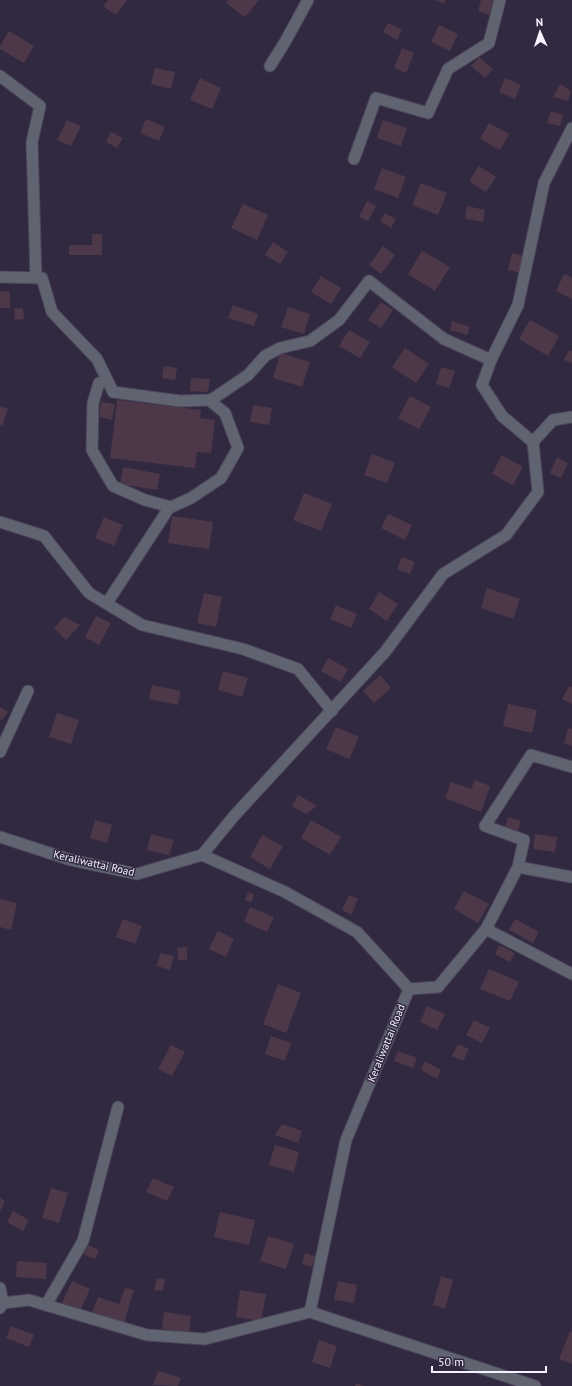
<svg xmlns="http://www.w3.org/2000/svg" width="572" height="1386" font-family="'PT Sans',sans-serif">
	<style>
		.building { fill: #4d384a }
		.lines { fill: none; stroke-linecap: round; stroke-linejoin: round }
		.minor-casing { stroke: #4c455b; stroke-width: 13 }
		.minor { stroke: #606470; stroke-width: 11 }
		.labels { text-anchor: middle; stroke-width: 3; stroke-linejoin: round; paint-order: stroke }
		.street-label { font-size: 11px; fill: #f5f1fe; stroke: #312940 }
	</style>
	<rect width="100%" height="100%" fill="#312940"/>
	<g class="building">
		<path d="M 108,0 L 127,0 L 116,15 L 103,6 Z"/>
		<path d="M 228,0 L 259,0 L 245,17 L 226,3 Z"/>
		<path d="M 435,0 L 446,0 L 444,4 Z"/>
		<path d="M 481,0 L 494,0 L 489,15 L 478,11 Z"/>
		<path d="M 388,23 L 402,30 L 397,40 L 383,32 Z"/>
		<path d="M 439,25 L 458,34 L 450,51 L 431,42 Z"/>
		<path d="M 9,31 L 34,46 L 24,63 L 0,49 L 0,46 Z"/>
		<path d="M 402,48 L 414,53 L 406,73 L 394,68 Z"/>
		<path d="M 479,57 L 493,69 L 485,78 L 471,66 Z"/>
		<path d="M 155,68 L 175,72 L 171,89 L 151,84 Z"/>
		<path d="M 200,78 L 221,88 L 212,109 L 190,100 Z"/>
		<path d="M 505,78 L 521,85 L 515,99 L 499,92 Z"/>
		<path d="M 560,84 L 571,91 L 568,101 L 553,97 Z"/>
		<path d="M 551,111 L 563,115 L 560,126 L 547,123 Z"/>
		<path d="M 146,119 L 165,127 L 159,141 L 140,133 Z"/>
		<path d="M 67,120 L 81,126 L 71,146 L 57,140 Z"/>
		<path d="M 383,120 L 407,128 L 401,146 L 377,138 Z"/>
		<path d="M 489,123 L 509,134 L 500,150 L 480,139 Z"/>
		<path d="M 111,132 L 123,138 L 117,148 L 106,142 Z"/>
		<path d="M 479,166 L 496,177 L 486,192 L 469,181 Z"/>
		<path d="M 382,168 L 406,177 L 398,198 L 374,189 Z"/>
		<path d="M 421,183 L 447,193 L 438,215 L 412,205 Z"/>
		<path d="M 367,201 L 376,206 L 368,221 L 359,217 Z"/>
		<path d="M 243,204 L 268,215 L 257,240 L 231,228 Z"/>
		<path d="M 467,206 L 485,210 L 483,222 L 465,219 Z"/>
		<path d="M 385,213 L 396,219 L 391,228 L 380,221 Z"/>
		<path d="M 92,234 L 102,234 L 102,255 L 69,255 L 69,245 L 92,245 Z"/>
		<path d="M 273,242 L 288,252 L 280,264 L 265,255 Z"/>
		<path d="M 383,246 L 395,255 L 381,274 L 369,265 Z"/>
		<path d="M 422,251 L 450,267 L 435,291 L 408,274 Z"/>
		<path d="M 512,253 L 525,256 L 522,273 L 508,270 Z"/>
		<path d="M 564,274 L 572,278 L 572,299 L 556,291 Z"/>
		<path d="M 321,276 L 341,288 L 331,304 L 311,292 Z"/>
		<path d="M 0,291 L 10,292 L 10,308 L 0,308 Z"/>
		<path d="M 381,302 L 393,310 L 381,328 L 368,320 Z"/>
		<path d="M 233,305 L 258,314 L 254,326 L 228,318 Z"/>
		<path d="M 288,307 L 310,314 L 304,334 L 281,327 Z"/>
		<path d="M 23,308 L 24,319 L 15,320 L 14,309 Z"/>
		<path d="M 530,320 L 559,336 L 548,356 L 519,339 Z"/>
		<path d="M 452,321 L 470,327 L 467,335 L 450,330 Z"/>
		<path d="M 349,330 L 370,342 L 360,358 L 339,346 Z"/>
		<path d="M 405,348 L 429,364 L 416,383 L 392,367 Z"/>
		<path d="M 569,350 L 572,351 L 572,363 L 564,360 Z"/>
		<path d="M 280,353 L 310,362 L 302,387 L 273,378 Z"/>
		<path d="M 164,366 L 177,368 L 175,380 L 162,378 Z"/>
		<path d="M 441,367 L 455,371 L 449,388 L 436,384 Z"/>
		<path d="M 191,378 L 210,379 L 208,392 L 190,391 Z"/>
		<path d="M 410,396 L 431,407 L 419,429 L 398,418 Z"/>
		<path d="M 117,400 L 201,410 L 200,418 L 215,420 L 211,453 L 197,452 L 195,468 L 110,458 Z"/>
		<path d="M 101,402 L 115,404 L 112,420 L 99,417 Z"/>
		<path d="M 253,405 L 272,408 L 269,425 L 250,422 Z"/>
		<path d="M 0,406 L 8,409 L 2,426 L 0,425 Z"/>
		<path d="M 372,454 L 395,463 L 387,483 L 364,475 Z"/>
		<path d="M 502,455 L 523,467 L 513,485 L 492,474 Z"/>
		<path d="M 557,457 L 568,463 L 561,478 L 550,473 Z"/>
		<path d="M 123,467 L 160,474 L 157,490 L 120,484 Z"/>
		<path d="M 304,493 L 332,504 L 321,531 L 293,520 Z"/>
		<path d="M 388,514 L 412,525 L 405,540 L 381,528 Z"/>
		<path d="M 172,516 L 213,522 L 209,549 L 168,543 Z"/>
		<path d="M 104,517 L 123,525 L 114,546 L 95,538 Z"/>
		<path d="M 402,557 L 415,562 L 410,574 L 397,569 Z"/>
		<path d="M 487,588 L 520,599 L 513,619 L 481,608 Z"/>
		<path d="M 379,592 L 398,604 L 387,621 L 369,609 Z"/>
		<path d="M 204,593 L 222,597 L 216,627 L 197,623 Z"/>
		<path d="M 336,605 L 357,614 L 351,628 L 330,619 Z"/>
		<path d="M 96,616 L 111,623 L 99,645 L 85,637 Z"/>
		<path d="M 64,617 L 80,625 L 66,640 L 54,628 Z"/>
		<path d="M 328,658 L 348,669 L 341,682 L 321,671 Z"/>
		<path d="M 223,671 L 248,678 L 242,697 L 218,690 Z"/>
		<path d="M 380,675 L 391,688 L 374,703 L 363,691 Z"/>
		<path d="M 152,685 L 181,691 L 178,705 L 149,699 Z"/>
		<path d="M 569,686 L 572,687 L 572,704 L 562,699 Z"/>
		<path d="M 508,704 L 537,710 L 532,733 L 503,726 Z"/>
		<path d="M 0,707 L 8,712 L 2,720 L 0,719 Z"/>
		<path d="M 57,713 L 79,720 L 71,744 L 49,737 Z"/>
		<path d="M 336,727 L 359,737 L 349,759 L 326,749 Z"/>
		<path d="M 568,728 L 572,729 L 572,746 L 564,743 Z"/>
		<path d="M 475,780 L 490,786 L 481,812 L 445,798 L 451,782 L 471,789 Z"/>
		<path d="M 298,795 L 317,806 L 306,814 L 292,806 Z"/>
		<path d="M 508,817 L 521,821 L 518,831 L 505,828 Z"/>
		<path d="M 95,820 L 112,825 L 107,843 L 90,838 Z"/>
		<path d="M 311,820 L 341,837 L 330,855 L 301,838 Z"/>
		<path d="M 151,834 L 174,840 L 169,855 L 147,850 Z"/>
		<path d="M 535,834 L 557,837 L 555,852 L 533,849 Z"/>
		<path d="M 262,835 L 283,846 L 270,869 L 250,857 Z"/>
		<path d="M 464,891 L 489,904 L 478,923 L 454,909 Z"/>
		<path d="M 248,892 L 254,894 L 252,902 L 245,900 Z"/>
		<path d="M 349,895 L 358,899 L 351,915 L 342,910 Z"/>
		<path d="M 0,899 L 17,903 L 11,930 L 0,927 Z"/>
		<path d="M 250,907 L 274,917 L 267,932 L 244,922 Z"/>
		<path d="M 123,919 L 142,926 L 135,944 L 116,937 Z"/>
		<path d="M 515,919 L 539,932 L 533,943 L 509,930 Z"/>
		<path d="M 218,931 L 234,939 L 226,957 L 209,949 Z"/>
		<path d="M 499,945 L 515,953 L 510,962 L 495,954 Z"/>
		<path d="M 187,947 L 187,960 L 178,960 L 177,948 Z"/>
		<path d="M 160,953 L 174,956 L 170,970 L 157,966 Z"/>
		<path d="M 489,969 L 519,982 L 510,1001 L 480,989 Z"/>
		<path d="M 278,984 L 301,993 L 286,1033 L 263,1024 Z"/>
		<path d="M 427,1006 L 445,1014 L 437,1030 L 420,1022 Z"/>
		<path d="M 474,1020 L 490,1028 L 482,1043 L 466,1035 Z"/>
		<path d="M 271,1036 L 291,1043 L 285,1061 L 265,1054 Z"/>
		<path d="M 458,1044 L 469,1049 L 463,1061 L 452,1056 Z"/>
		<path d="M 171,1045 L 185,1052 L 172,1076 L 158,1069 Z"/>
		<path d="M 398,1051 L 417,1058 L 413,1068 L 394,1061 Z"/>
		<path d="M 425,1061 L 441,1070 L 437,1079 L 421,1070 Z"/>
		<path d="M 282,1124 L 302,1131 L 298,1143 L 275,1135 Z"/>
		<path d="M 275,1145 L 299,1152 L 294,1172 L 269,1165 Z"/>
		<path d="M 153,1178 L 174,1187 L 167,1201 L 146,1192 Z"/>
		<path d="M 51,1188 L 68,1193 L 59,1223 L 42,1218 Z"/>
		<path d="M 0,1198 L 5,1201 L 0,1212 Z"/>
		<path d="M 13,1211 L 29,1220 L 23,1231 L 7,1222 Z"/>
		<path d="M 220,1212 L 255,1220 L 249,1245 L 214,1237 Z"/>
		<path d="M 268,1236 L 294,1244 L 286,1269 L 260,1261 Z"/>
		<path d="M 87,1245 L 99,1250 L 95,1259 L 83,1254 Z"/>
		<path d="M 305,1253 L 315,1256 L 312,1267 L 302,1264 Z"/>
		<path d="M 17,1261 L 47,1263 L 46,1279 L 16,1277 Z"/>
		<path d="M 441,1276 L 453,1280 L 445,1309 L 433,1305 Z"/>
		<path d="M 157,1278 L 165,1279 L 163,1291 L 154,1290 Z"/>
		<path d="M 72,1281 L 90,1289 L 80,1311 L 62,1303 Z"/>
		<path d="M 338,1281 L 357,1285 L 354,1303 L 334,1300 Z"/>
		<path d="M 125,1288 L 134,1290 L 124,1323 L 92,1313 L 98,1297 L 119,1304 Z"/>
		<path d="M 240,1290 L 266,1294 L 261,1321 L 236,1317 Z"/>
		<path d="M 164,1312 L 191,1316 L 189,1333 L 162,1329 Z"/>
		<path d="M 11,1326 L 34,1335 L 29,1347 L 6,1338 Z"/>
		<path d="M 570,1331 L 572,1332 L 572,1364 L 559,1359 Z"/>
		<path d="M 319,1340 L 337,1346 L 330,1368 L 312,1362 Z"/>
		<path d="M 158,1371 L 181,1378 L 178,1386 L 153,1385 Z"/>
		<path d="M 356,1383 L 365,1386 L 355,1386 Z"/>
	</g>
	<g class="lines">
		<g class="minor-casing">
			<g id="minor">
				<path d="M 270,66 L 285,42 L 308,0"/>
				<path d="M 0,76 L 40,106 L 32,142 L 36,278"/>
				<path d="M 354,159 L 376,98 L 428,113 L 448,69 L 489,43 L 500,0"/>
				<path d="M 0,277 L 42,278 L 52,312 L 97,359 L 113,392 L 180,401 L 211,400 L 248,375 L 265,356 L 280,348 L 310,341 L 339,320 L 369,281 L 444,339 L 491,360"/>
				<path d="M 107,380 L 99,383 L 93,403 L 92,450 L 113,486 L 145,500 L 171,507"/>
				<path d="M 533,442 L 553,420 L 572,417"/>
				<path d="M 0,522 L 44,536 L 89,593 L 142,625 L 243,649 L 298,669 L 332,711"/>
				<path d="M 107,603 L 169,508 L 191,498 L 221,478 L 238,448 L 225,413 L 209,400"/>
				<path d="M 0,752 L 28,691"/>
				<path d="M 0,837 L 71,860 L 137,874 L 202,855 L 285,892 L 357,932 L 409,989 L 346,1140 L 310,1312 L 535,1386"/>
				<path d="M 202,855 L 234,816 L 385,652 L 443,574 L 506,535 L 538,492 L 533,442 L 502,416 L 482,385 L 491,360 L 518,305 L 544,183 L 572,128"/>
				<path d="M 518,867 L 572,877"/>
				<path d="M 486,929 L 572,974"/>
				<path d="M 409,989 L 438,987 L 486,929 L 518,867 L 524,840 L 485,826 L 531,755 L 572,767"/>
				<path d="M 0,1288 L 3,1303"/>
				<path d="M 46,1305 L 83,1241 L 118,1107"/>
				<path d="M 0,1308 L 3,1303 L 29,1300 L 147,1335 L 205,1339 L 310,1312"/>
			</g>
		</g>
		<use href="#minor" class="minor"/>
	</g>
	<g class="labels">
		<g class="street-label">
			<text transform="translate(94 863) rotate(13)" y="4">Keraliwattai Road</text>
			<text transform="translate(386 1043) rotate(-68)" y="4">Keraliwattai Road</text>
		</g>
	</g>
	<g transform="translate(540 32) rotate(357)" stroke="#312940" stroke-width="3" paint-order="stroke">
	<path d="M0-3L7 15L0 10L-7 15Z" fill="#f5f1fe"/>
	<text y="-6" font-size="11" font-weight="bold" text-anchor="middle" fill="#f5f1fe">N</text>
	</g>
	<path d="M432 1366v6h114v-6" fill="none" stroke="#f5f1fe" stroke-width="2"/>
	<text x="438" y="1366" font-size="12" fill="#f5f1fe" stroke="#312940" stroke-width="3" paint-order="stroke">50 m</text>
</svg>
